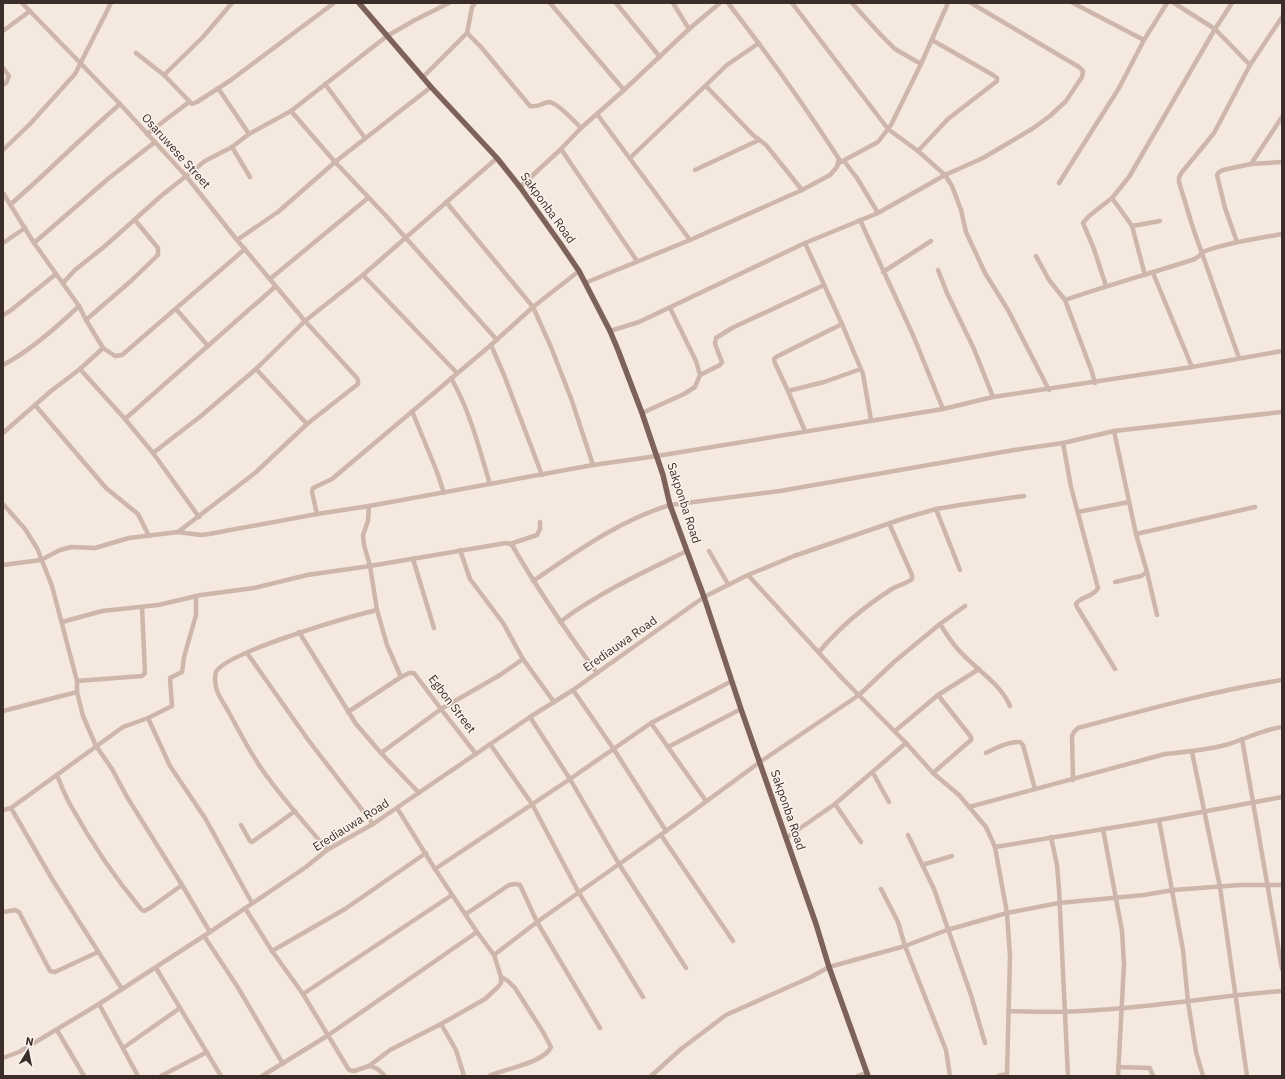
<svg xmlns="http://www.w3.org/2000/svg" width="1285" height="1079" font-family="'IBM Plex Sans',sans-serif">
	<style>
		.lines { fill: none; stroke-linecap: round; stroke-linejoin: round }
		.minor { stroke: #ceb6aa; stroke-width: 4.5 }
		.major { stroke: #7d625a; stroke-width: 5.5 }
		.labels { text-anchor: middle; stroke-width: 3; stroke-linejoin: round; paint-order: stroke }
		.street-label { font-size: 12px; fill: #3b2d2a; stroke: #fbf3ec }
	</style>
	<rect width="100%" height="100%" fill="#f4e8df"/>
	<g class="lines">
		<g class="minor">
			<path d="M 22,3 L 120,104 L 186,176 L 237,240 L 305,321 L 256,369 L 201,416 L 153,453"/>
			<path d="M 550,3 L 624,90"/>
			<path d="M 616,3 L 660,57"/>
			<path d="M 673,3 L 689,29"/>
			<path d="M 792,3 L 888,129 L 918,151 L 945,175 L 952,186 L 961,210 L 966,232 L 985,273 L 1008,310 L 1049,390"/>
			<path d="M 852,3 L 880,34 L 895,49 L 921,64"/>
			<path d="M 1073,3 L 1144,40"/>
			<path d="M 1174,3 L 1215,29 L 1250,65"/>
			<path d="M 3,31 L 30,11"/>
			<path d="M 467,33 L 481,47 L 530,106 C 537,108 542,103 549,102 C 557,102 575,122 581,128"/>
			<path d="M 136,53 L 164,75 L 192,104 L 197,102 L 231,80 L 334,3"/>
			<path d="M 3,68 L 9,76 L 6,83 L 3,85"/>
			<path d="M 164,75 L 203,37 L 232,3"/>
			<path d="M 423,77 L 467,33 L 472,7 L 475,3"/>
			<path d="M 325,84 L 365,138"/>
			<path d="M 706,86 L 753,135 L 766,145 L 802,190"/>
			<path d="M 218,88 L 249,134"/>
			<path d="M 291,111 L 335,162 L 388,218 L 497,340"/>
			<path d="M 597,114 L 690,240"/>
			<path d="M 147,134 L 189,102"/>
			<path d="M 232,147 L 250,177"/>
			<path d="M 561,149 L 637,261"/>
			<path d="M 3,150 L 30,124 L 75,74 L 111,3"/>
			<path d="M 918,151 L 948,119 L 997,81 L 997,78 L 993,75 L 932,40"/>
			<path d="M 630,158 L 727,65 L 759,43"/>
			<path d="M 844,161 L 857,178 L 878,213"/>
			<path d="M 839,163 L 878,142 L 891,125 L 921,64 L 948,3"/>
			<path d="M 1251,164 L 1282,117"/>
			<path d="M 695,170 L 759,140"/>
			<path d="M 1059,183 L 1119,88 L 1144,40 L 1167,3"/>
			<path d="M 520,187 L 561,149 L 581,128 L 624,90 L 689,29 L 720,3"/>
			<path d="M 3,193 L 34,243 L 79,306 L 86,320 L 103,348 L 115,356 L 122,355 L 245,249"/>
			<path d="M 1112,198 L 1125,216 L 1132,226 L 1145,275"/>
			<path d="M 446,202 L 533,307 L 551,347 L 572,401 L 593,465"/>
			<path d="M 11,204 C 48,172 83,136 120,104"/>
			<path d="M 860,220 L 913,335 L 943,409"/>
			<path d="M 1132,226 L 1160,221"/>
			<path d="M 237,240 L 278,212 L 335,162 L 431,87"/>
			<path d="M 1237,242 L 1225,208 L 1217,175 L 1219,172 L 1223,170 L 1251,164 L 1282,162"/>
			<path d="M 3,243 L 25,228"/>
			<path d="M 34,243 L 109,178 L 155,142"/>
			<path d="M 805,243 L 842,324 L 863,374 L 871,420"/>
			<path d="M 1036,256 L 1049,280 L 1065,300 L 1092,372 L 1095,383"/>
			<path d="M 938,270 L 947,293 L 974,349 L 993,397"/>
			<path d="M 883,272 L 931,241"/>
			<path d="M 1153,273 L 1192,367"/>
			<path d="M 363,275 L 457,373"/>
			<path d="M 270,279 L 368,198"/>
			<path d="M 63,283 L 75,270 L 105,246 L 161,196 L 205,161 L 232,147 L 249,134 L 291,111 L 387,36 L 415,20 L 449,3"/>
			<path d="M 585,283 L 690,240 L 802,190 L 830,175 L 837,167 L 839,159 C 804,105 767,53 728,3"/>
			<path d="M 1106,286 L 1094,249 L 1083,223 L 1089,216 L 1112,198 L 1129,177 L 1215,29 L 1232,3"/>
			<path d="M 1065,300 C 1108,285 1152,273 1195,259 C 1199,257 1201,253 1205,251 C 1229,242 1256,239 1282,234"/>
			<path d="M 176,309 L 208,346"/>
			<path d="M 3,315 L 10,311 L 56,274"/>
			<path d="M 86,320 L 132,280 L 158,255 L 158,248 L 135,220"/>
			<path d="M 610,331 L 639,322 L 805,243 L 878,213 L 945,175 L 983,158 L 1032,129 L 1050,116 L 1066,101 L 1082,77 L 1083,71 L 1079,67 L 971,3"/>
			<path d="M 491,345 L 504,375 L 542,475"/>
			<path d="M 1239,358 L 1193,228 L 1179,182 L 1179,177 L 1182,172 L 1206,143 L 1214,133 L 1250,65 L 1282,17"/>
			<path d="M 3,365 C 30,351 57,327 79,306"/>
			<path d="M 80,369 L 125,419 L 153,453 L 199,517"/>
			<path d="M 256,369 L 307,424"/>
			<path d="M 700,375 L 720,365 L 722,362 L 715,344 L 716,338 L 732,328 L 824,285"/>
			<path d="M 451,378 C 470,411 479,448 490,484"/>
			<path d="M 788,391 L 824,382 L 861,369"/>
			<path d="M 35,405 L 106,488 L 138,514 L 149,536"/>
			<path d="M 412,411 L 437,472 L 444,493"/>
			<path d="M 642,413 L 684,394 L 695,387 L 700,375 L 696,361 L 670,308"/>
			<path d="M 125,419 L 276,286"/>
			<path d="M 805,431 L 788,391 L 775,363 L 774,359 L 776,357 L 842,324"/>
			<path d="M 1114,431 L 1136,534 L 1147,572 L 1157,615"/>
			<path d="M 3,433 L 51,391 L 80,369 L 103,348"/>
			<path d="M 1063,443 L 1071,487 L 1098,588 C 1094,597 1081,596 1076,604 L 1077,607 L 1115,669"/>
			<path d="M 3,504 L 25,529 L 37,548 L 52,586 L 77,681 L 77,692 L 83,716 L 96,746 L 112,769 L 127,797 L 182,885 L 210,932"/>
			<path d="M 369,506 L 368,521 L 363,535 L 364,545 L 370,566 L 377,610 L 387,645 L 401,677"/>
			<path d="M 936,509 L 960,570"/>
			<path d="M 1078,512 L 1129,502"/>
			<path d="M 317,514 L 312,492 L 313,488 L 332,479 L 491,345 L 533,307 L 579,271"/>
			<path d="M 178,532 L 255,473 L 307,424 L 358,384 L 358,381 L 357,378 L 305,321 L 363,275 L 497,158"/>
			<path d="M 1136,534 L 1255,507"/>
			<path d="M 510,544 L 512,545 C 538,590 567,632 597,673"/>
			<path d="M 460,550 L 470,579 L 503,623 L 523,659 L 554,702"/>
			<path d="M 709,551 L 728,584"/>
			<path d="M 413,559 L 434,628"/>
			<path d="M 3,565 L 41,560 L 60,550 L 71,547 L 95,548 L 129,538 L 178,532 L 201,535 L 209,534 L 317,514 L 369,506 L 593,465 L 657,456 L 943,409 L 993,397 L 1192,367 L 1282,351"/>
			<path d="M 748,575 L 794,556 L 905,518 L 936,509 L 960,505 L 1024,496"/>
			<path d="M 533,581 C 576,552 620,520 670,505 L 780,491 L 1014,450 L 1063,443 L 1114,431 L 1282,412"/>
			<path d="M 1115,582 L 1141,576 L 1147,572"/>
			<path d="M 62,622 L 102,611 L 158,605 L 201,595 L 254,588 L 307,575 L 370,566 L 506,543 L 510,544 L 537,535 L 540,529 L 540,522"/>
			<path d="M 560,622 C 598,593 644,572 687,551"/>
			<path d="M 940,624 C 945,632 950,640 956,647 C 973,668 999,681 1010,706"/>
			<path d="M 299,632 L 356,724 L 381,753 L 419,793"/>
			<path d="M 819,652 C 839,628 865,606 892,589 C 898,585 906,584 912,579 L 912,575 L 889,523"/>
			<path d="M 247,653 L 309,741 L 373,824"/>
			<path d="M 77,681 L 142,676 L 145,673 L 142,607"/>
			<path d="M 573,690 L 613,748 L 666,831"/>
			<path d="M 3,711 L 77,692"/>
			<path d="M 348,712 L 401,677 L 409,673 L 414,673 L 441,709 L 476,754"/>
			<path d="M 530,717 L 570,779 L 619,864 L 686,968"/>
			<path d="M 148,718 L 170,766 L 205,818 L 252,903"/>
			<path d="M 651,723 L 706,801"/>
			<path d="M 895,731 L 938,695 L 979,669"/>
			<path d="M 1242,739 L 1282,969"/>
			<path d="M 490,744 L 532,804 L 579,893 L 643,997"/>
			<path d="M 668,747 L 741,709"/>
			<path d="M 1192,752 L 1220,887 L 1247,1076"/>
			<path d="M 381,753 L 441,709 L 500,675 L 523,659"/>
			<path d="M 986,753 C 996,748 1009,741 1020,742 L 1023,745 L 1035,789"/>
			<path d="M 873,773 L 889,802"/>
			<path d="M 933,773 L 971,740 L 971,737 L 938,695"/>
			<path d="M 57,775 C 61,785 65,796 71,806 C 91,842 115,878 141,909 L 144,911 L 150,908 L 182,885"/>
			<path d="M 1073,780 L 1072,736 L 1074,732 L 1078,728 C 1145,710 1213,691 1282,680"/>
			<path d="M 835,804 L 861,842"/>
			<path d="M 969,807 L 1165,754 C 1187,752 1208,750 1229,744 C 1248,738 1262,730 1282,727"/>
			<path d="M 11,808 L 52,879 L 122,989"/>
			<path d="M 397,808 L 435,869 L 477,932 L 494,955 L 537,922 L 666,831 L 760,762 L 859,695 L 894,662 L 940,624 L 965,606"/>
			<path d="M 3,810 L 11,808 L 123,727 L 148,718 L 172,706 L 170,678 L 182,672 L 184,657 L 196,615 L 196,596"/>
			<path d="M 1159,820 L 1183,950 L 1188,1002 L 1196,1052 L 1203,1076"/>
			<path d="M 241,825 L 250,841 L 252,842 L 276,825 L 295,811"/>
			<path d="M 1103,829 L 1122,931 L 1124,964 L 1118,1076"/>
			<path d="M 661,835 L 733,941"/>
			<path d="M 908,835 L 934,889 L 971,995 L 985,1043"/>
			<path d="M 1051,837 L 1057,865 L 1059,889 L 1068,1076"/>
			<path d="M 786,838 L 835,804 L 906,743"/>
			<path d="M 995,847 L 1159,820 L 1282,797"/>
			<path d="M 327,850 C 308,826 287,804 269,779 C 252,758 240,732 227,709 C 223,702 217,694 216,687 C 215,683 215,676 216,672 C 226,652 352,616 377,610"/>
			<path d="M 922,865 L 952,856"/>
			<path d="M 435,869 L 570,779 L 651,723 L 732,681"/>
			<path d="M 881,889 L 898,922 L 905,946 L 946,1050 L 950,1076"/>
			<path d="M 245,908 L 272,951 L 303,994 L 349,1070 L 354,1071 L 369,1066 L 390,1050 L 441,1024 L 485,999 L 498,987 L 501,983 L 501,977 L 494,955"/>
			<path d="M 3,912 L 15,910 L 19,912 L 50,971 L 55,972 L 98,952"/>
			<path d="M 466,914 L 509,885 L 515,884 L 520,885 L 537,922 L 600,1028"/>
			<path d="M 204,936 L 237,986 L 283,1064"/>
			<path d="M 272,951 L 345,909 L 426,853"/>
			<path d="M 156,968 L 221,1076"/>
			<path d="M 303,994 L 452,895"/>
			<path d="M 99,1004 L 138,1076"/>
			<path d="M 1008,1011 C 1037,1012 1067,1013 1097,1010 C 1159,1006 1220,996 1282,991"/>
			<path d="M 441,1024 L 456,1050 L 464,1076"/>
			<path d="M 57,1030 L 84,1076"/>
			<path d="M 123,1048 L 180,1008"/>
			<path d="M 3,1058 L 19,1052 L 99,1004 L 210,932 L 306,867 L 327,850 L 373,824 L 530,717 L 573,690 L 704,597 L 748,575 L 841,677 L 906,743 L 933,773 L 959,795 L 986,827 L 995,847 L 1007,913 L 1010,957 L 1007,1074 L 998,1076"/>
			<path d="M 369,1066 C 377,1067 380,1071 385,1076"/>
			<path d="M 1118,1067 L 1150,1068 L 1153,1076"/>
			<path d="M 161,1076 L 207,1052"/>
			<path d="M 262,1076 L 327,1036 L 477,932"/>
			<path d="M 489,1076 C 504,1069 544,1063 551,1047 L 543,1032 L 515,988 L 508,981 L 501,977"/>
			<path d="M 651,1076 L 681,1049 L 726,1015 L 811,977 L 829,967 L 905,946 L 947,930 L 1007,913 L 1059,903 L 1144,895 L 1173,890 L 1240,885 L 1282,885"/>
			<path d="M 858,1076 L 867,1073"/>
		</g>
		<path class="major" d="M 359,3 L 431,87 L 497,158 L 520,187 L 560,243 L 579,271 L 610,331 L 618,350 L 642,413 L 663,475 L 670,505 L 704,597 L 741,709 L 816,924 L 829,967 L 868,1076"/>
	</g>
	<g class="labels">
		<g class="street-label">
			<text transform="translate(176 151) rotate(48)" y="4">Osaruwese Street</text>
			<text transform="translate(548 208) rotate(54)" y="4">Sakponba Road</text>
			<text transform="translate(684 503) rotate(72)" y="4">Sakponba Road</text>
			<text transform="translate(620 644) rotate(-35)" y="4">Erediauwa Road</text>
			<text transform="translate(452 704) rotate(53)" y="4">Egbon Street</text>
			<text transform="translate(788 810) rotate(71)" y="4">Sakponba Road</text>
			<text transform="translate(351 825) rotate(-32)" y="4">Erediauwa Road</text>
		</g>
	</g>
	<rect width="1285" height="1079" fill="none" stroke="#3b2d2a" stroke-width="8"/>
	<g transform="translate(28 1051) rotate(10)" stroke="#fbf3ec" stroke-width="3" paint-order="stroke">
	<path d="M0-3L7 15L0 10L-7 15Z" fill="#3b2d2a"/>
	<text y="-6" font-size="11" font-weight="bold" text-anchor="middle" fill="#3b2d2a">N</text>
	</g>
</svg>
